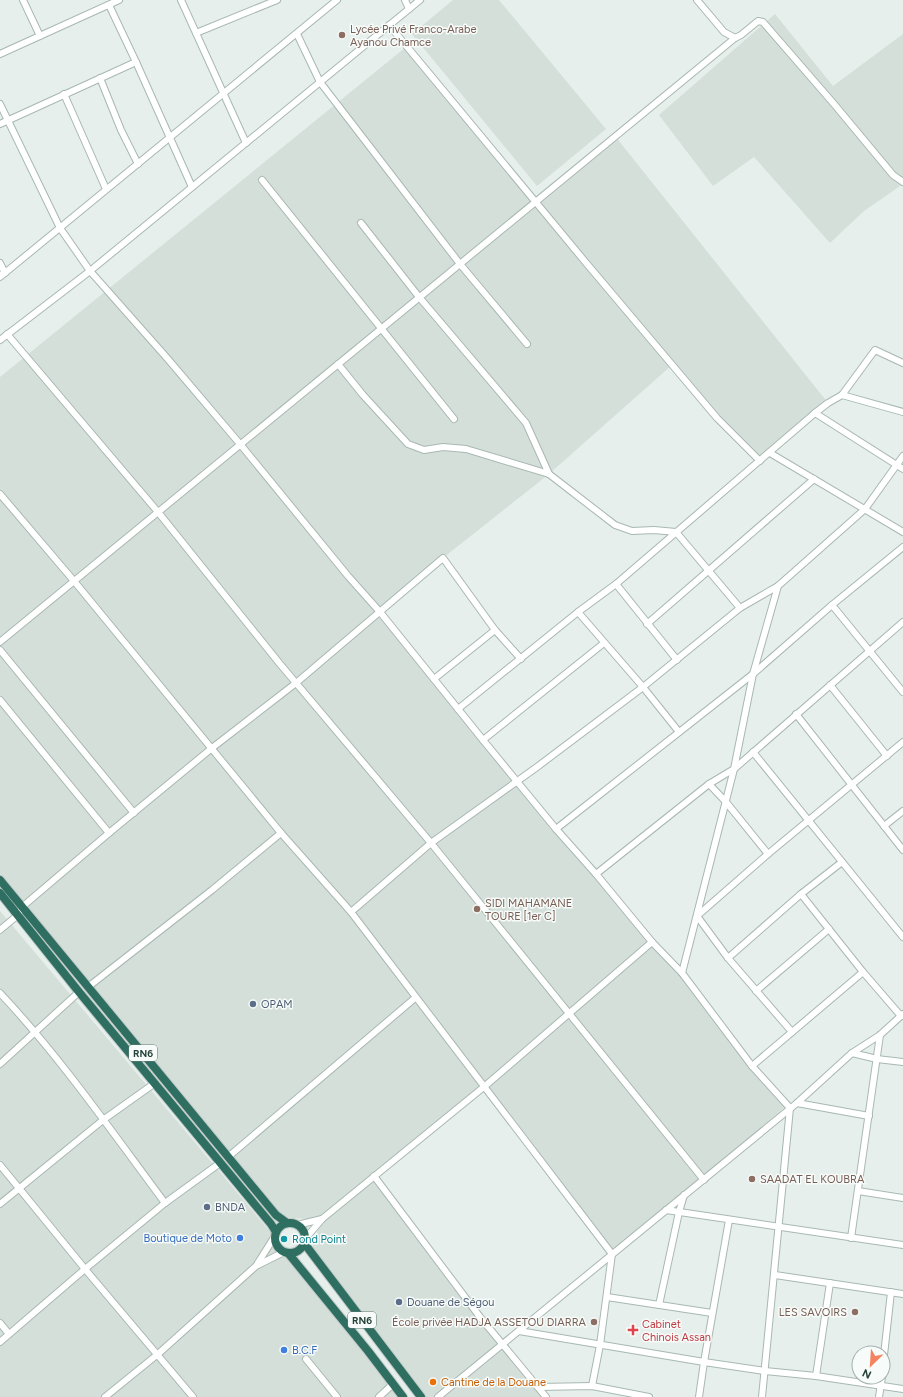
<svg xmlns="http://www.w3.org/2000/svg" width="903" height="1397" font-family="Figtree,sans-serif">
	<style>
		.built { fill: #d4dfda }
		.lines { fill: none; stroke-linecap: round; stroke-linejoin: round }
		.minor-casing { stroke: #a8b8b2; stroke-width: 8 }
		.highway-casing { stroke: #c2cac8; stroke-width: 10 }
		.minor { stroke: #fff; stroke-width: 6 }
		.highway { stroke: #2f6f62; stroke-width: 8 }
		.education-dot { fill: #8d6e63; stroke: #f7fbf9; stroke-width: 1.5 }
		.service-dot { fill: #5c6f8a; stroke: #f7fbf9; stroke-width: 1.5 }
		.shop-dot { fill: #3f7fe0; stroke: #f7fbf9; stroke-width: 1.5 }
		.culture-dot { fill: #0f9aa8; stroke: #f7fbf9; stroke-width: 1.5 }
		.health-dot { fill: #e0444e; stroke: #f7fbf9; stroke-width: 1.5 }
		.food-dot { fill: #e8710a; stroke: #f7fbf9; stroke-width: 1.5 }
		.labels { text-anchor: middle; stroke-width: 3; stroke-linejoin: round; paint-order: stroke }
		.shield { fill: #f7fbf9; stroke: #637a73; stroke-width: 1 }
		.shield-label { font-size: 10px; font-weight: bold; fill: #24423a }
		.education-label { font-size: 11px; fill: #785e54; stroke: #f7fbf9; text-anchor: start }
		.service-label { font-size: 11px; fill: #4e5e75; stroke: #f7fbf9; text-anchor: start }
		.shop-label { font-size: 11px; fill: #366cbe; stroke: #f7fbf9; text-anchor: end }
		.culture-label { font-size: 11px; fill: #0d838f; stroke: #f7fbf9; text-anchor: start }
		.health-label { font-size: 11px; fill: #be3a42; stroke: #f7fbf9; text-anchor: start }
		.food-label { font-size: 11px; fill: #c56008; stroke: #f7fbf9; text-anchor: start }
	</style>
	<rect width="100%" height="100%" fill="#e6efeb"/>
	<g class="built">
		<path d="M 453,0 L 499,0 L 606,129 L 537,186 L 412,34 Z"/>
		<path d="M 775,14 L 833,86 L 903,34 L 903,184 L 864,211 L 830,243 L 754,157 L 713,186 L 659,115 Z"/>
		<path d="M 406,47 L 535,201 L 615,136 L 828,403 L 760,461 L 672,365 L 549,474 L 443,558 L 380,611 L 652,942 L 785,1107 L 666,1210 L 612,1254 L 485,1086 L 375,1176 L 546,1397 L 425,1397 L 310,1256 L 321,1220 L 278,1217 L 0,883 L 0,377 Z"/>
		<path d="M 0,911 L 288,1253 L 398,1397 L 0,1397 Z"/>
	</g>
	<g class="lines">
		<g class="minor-casing">
			<g id="minor">
				<path d="M 23,0 L 40,36"/>
				<path d="M 181,0 L 246,143"/>
				<path d="M 405,0 L 409,9"/>
				<path d="M 697,0 L 724,32 L 735,38 L 741,35 L 758,21 L 763,22 L 834,104 L 893,175 L 903,182"/>
				<path d="M 109,5 L 136,62 L 192,187"/>
				<path d="M 389,25 L 587,264 L 717,418 L 760,461"/>
				<path d="M 196,33 L 277,0"/>
				<path d="M 297,34 L 320,82 L 460,264 L 527,344"/>
				<path d="M 0,54 L 119,0"/>
				<path d="M 100,78 L 121,130 L 138,164"/>
				<path d="M 64,94 L 106,189"/>
				<path d="M 0,104 L 60,228 L 90,271 L 167,358 L 240,444 L 348,576 L 380,612 L 483,740 L 556,829 L 596,874 L 652,942 L 682,973 L 752,1066 L 790,1108 L 762,1397"/>
				<path d="M 0,124 L 136,62"/>
				<path d="M 262,180 L 454,419"/>
				<path d="M 361,223 L 419,297 L 526,423 L 549,474"/>
				<path d="M 0,263 L 5,273 L 2,274"/>
				<path d="M 0,277 L 337,0"/>
				<path d="M 7,334 L 158,512 L 280,664 L 431,843 L 704,1180"/>
				<path d="M 0,340 L 90,271 L 420,0"/>
				<path d="M 338,364 L 363,395 L 408,444 L 424,450 L 443,447 L 466,449 L 549,474 L 615,525 L 632,531 L 654,530 L 676,532 L 740,608"/>
				<path d="M 842,395 L 903,412"/>
				<path d="M 815,413 L 903,469"/>
				<path d="M 770,453 L 903,532"/>
				<path d="M 0,494 L 74,581 L 281,833 L 351,912 L 612,1254 L 600,1345 L 592,1386"/>
				<path d="M 616,584 L 677,660"/>
				<path d="M 832,605 L 903,692"/>
				<path d="M 578,612 L 643,687 L 679,732"/>
				<path d="M 647,624 L 814,479"/>
				<path d="M 0,642 L 735,38"/>
				<path d="M 0,650 L 134,813"/>
				<path d="M 434,679 L 495,630"/>
				<path d="M 830,685 L 887,756"/>
				<path d="M 0,700 L 109,833"/>
				<path d="M 458,709 L 578,612 L 616,584 L 815,413 L 828,403 L 842,395 L 875,350 L 903,363"/>
				<path d="M 796,714 L 903,850"/>
				<path d="M 483,740 L 604,643"/>
				<path d="M 753,752 L 903,937"/>
				<path d="M 709,784 L 726,802 L 768,854"/>
				<path d="M 884,826 L 903,811"/>
				<path d="M 556,829 L 753,674 L 832,605 L 903,547"/>
				<path d="M 596,874 L 709,784 L 734,769 L 903,622"/>
				<path d="M 801,894 L 863,972 L 901,1016 L 903,1016"/>
				<path d="M 351,912 L 431,843 L 537,767 L 643,687 L 740,608 L 778,586 L 865,509 L 903,456"/>
				<path d="M 0,930 L 18,915 L 22,907 L 109,833 L 212,748 L 296,683 L 443,558 L 495,630 L 521,659"/>
				<path d="M 728,958 L 801,894 L 842,862"/>
				<path d="M 682,973 L 734,769 L 753,674 L 778,586"/>
				<path d="M 88,987 L 212,890 L 281,833"/>
				<path d="M 756,991 L 829,929"/>
				<path d="M 0,993 C 61,1058 112,1132 165,1203"/>
				<path d="M 792,1032 L 728,958 L 697,916 L 768,854 L 903,742"/>
				<path d="M 852,1053 L 877,1059 L 903,1062"/>
				<path d="M 0,1064 L 79,992"/>
				<path d="M 752,1066 L 863,972"/>
				<path d="M 797,1103 L 869,1116"/>
				<path d="M 228,1157 L 415,998"/>
				<path d="M 0,1165 L 85,1269 L 193,1397"/>
				<path d="M 374,1176 L 480,1317 L 546,1397"/>
				<path d="M 858,1191 L 903,1198"/>
				<path d="M 0,1204 L 103,1120 L 155,1083"/>
				<path d="M 666,1210 L 903,1245"/>
				<path d="M 297,1225 L 322,1219"/>
				<path d="M 851,1238 L 880,1035"/>
				<path d="M 305,1239 L 322,1219 L 485,1086 L 652,942"/>
				<path d="M 258,1265 L 284,1252"/>
				<path d="M 775,1275 L 903,1294"/>
				<path d="M 607,1297 L 712,1313"/>
				<path d="M 659,1305 L 679,1212 L 684,1195"/>
				<path d="M 0,1323 L 9,1334"/>
				<path d="M 519,1331 L 704,1362 L 765,1371 L 816,1376 L 903,1389"/>
				<path d="M 0,1342 L 85,1269 L 165,1203 L 220,1163"/>
				<path d="M 306,1359 L 337,1397"/>
				<path d="M 883,1364 L 891,1292"/>
				<path d="M 816,1376 L 830,1283"/>
				<path d="M 538,1387 L 592,1386 L 649,1397"/>
				<path d="M 105,1397 L 158,1354 L 256,1266 L 275,1236"/>
				<path d="M 379,1397 L 393,1384"/>
				<path d="M 438,1397 L 797,1103 L 852,1053 L 880,1035 L 903,1014"/>
				<path d="M 699,1397 L 704,1362 L 729,1220"/>
				<path d="M 879,1397 L 882,1377"/>
			</g>
		</g>
		<g class="highway-casing">
			<g id="highway">
				<path d="M 0,880 L 276,1215 L 287,1223"/>
				<path d="M 0,893 L 79,992 L 271,1224 L 276,1232"/>
				<circle cx="290" cy="1238" r="15"/>
				<path d="M 304,1243 L 421,1397"/>
				<path d="M 288,1253 L 368,1351 L 403,1397"/>
			</g>
		</g>
		<use href="#minor" class="minor"/>
		<use href="#highway" class="highway"/>
	</g>
	<g class="education-dot">
		<circle cx="342" cy="35" r="4"/>
		<circle cx="477" cy="909" r="4"/>
		<circle cx="752" cy="1179" r="4"/>
		<circle cx="855" cy="1312" r="4"/>
		<circle cx="594" cy="1322" r="4"/>
	</g>
	<g class="service-dot">
		<circle cx="253" cy="1004" r="4"/>
		<circle cx="207" cy="1207" r="4"/>
		<circle cx="399" cy="1302" r="4"/>
	</g>
	<g class="shop-dot">
		<circle cx="240" cy="1238" r="4"/>
		<circle cx="284" cy="1350" r="4"/>
	</g>
	<circle class="culture-dot" cx="284" cy="1239" r="4"/>
	<path class="health-dot" d="M631 1324h4v4h4v4h-4v4h-4v-4h-4v-4h4z"/>
	<circle class="food-dot" cx="433" cy="1382" r="4"/>
	<g class="labels">
		<g class="shield">
			<rect x="129" y="1045" width="28" height="16" rx="3"/>
			<rect x="348" y="1312" width="28" height="16" rx="3"/>
		</g>
		<g class="shield-label">
			<text x="143" y="1057">RN6</text>
			<text x="362" y="1324">RN6</text>
		</g>
		<g class="education-label">
			<text x="350" y="33">Lycée Privé Franco-Arabe<tspan x="350" dy="13">Ayanou Chamce</tspan></text>
			<text x="485" y="907">SIDI MAHAMANE<tspan x="485" dy="13">TOURE [1er C]</tspan></text>
			<text x="760" y="1183">SAADAT EL KOUBRA</text>
			<text x="847" y="1316" text-anchor="end">LES SAVOIRS</text>
			<text x="586" y="1326" text-anchor="end">École privée HADJA ASSETOU DIARRA</text>
		</g>
		<g class="service-label">
			<text x="261" y="1008">OPAM</text>
			<text x="215" y="1211">BNDA</text>
			<text x="407" y="1306">Douane de Ségou</text>
		</g>
		<g class="shop-label">
			<text x="232" y="1242">Boutique de Moto</text>
			<text x="292" y="1354" text-anchor="start">B.C.F</text>
		</g>
		<g class="culture-label">
			<text x="292" y="1243">Rond Point</text>
		</g>
		<g class="health-label">
			<text x="642" y="1328">Cabinet<tspan x="642" dy="13">Chinois Assan</tspan></text>
		</g>
		<g class="food-label">
			<text x="441" y="1386">Cantine de la Douane</text>
		</g>
	</g>
	<g transform="translate(871 1365) rotate(205)"><circle r="19" fill="#f7fbf9" stroke="#a3b1ad"/>
	<path d="M0-3L7 15L0 10L-7 15Z" fill="#f4845f"/>
	<text y="-6" font-size="11" font-weight="bold" text-anchor="middle" fill="#24423a">N</text>
	</g>
</svg>
